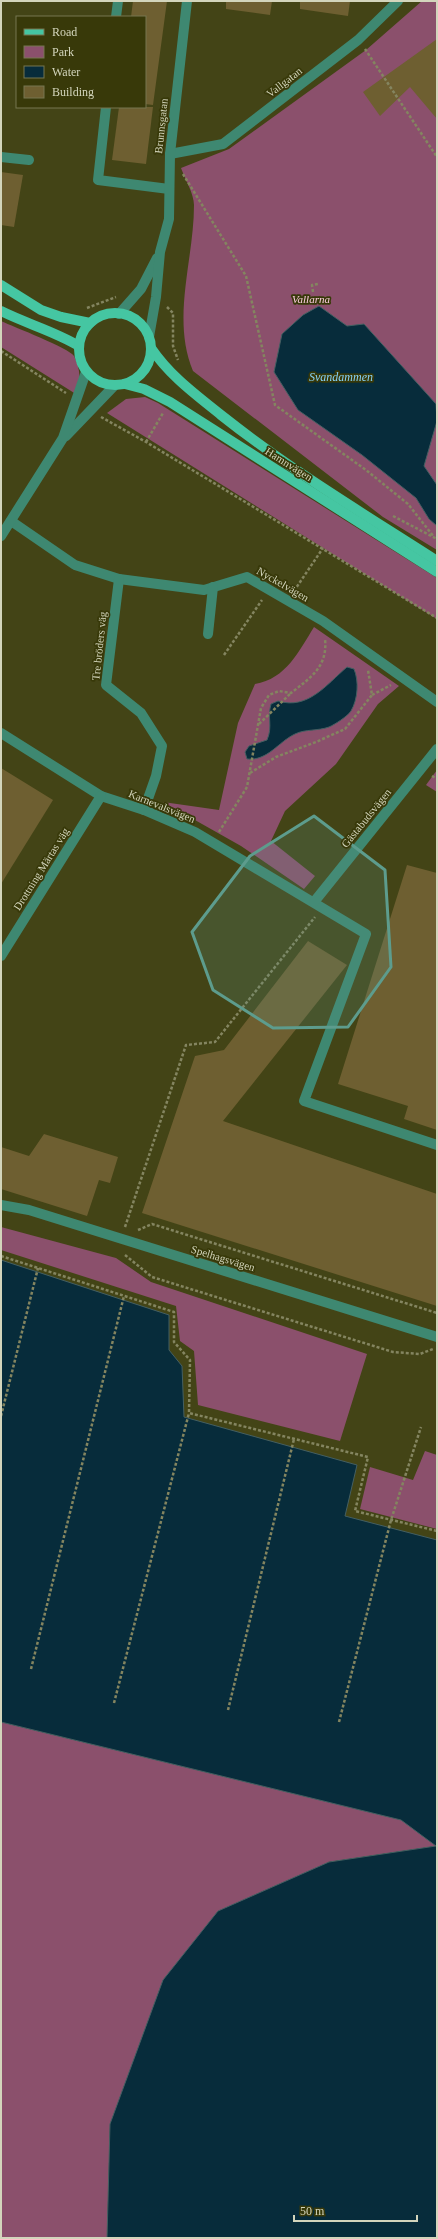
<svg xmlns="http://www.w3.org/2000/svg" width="438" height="2239" font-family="Georgia,serif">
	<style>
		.green { fill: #8b506c }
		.water { fill: #072c3b; stroke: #445f62 }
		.building { fill: #6e5f31 }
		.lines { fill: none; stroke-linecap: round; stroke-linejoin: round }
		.path { stroke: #848560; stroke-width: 2.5; stroke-dasharray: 3 2; stroke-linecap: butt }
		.minor { stroke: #3e8871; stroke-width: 10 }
		.major { stroke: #45c6a2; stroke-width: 10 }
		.marked { fill: #5d9c8d; fill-opacity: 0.2; stroke: #5d9c8d; stroke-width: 3; stroke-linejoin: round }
		.labels { text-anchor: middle; stroke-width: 3.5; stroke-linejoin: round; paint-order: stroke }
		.street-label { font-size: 11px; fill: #d3d5bc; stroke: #383909 }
		.park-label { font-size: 11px; font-style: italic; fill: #fecde2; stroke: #383909 }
		.water-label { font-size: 12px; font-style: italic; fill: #86d2f8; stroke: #383909 }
	</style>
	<rect width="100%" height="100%" fill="#434416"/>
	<g class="green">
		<path d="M 422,1 L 437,1 L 437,550 L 383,517 L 193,371 C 171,318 194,260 194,205 C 194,194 185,179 181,168 L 229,149 L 366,50 Z"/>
		<path d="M 1,321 C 14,327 69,348 74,356 C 81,369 80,382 79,396 L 1,347 Z"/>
		<path d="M 145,397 L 158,403 L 437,578 L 437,619 L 107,413 L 126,399 Z"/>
		<path d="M 314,627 L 399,686 L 378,704 L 336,764 L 285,811 L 271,841 L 315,876 L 304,889 L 241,846 L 163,802 L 219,810 L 238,723 L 255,684 C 286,679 299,651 314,627 Z"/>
		<path d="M 437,770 L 437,792 L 426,785 Z"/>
		<path d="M 1,1227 L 116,1258 L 151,1282 L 367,1354 L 340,1441 L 198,1405 L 194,1351 L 180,1341 L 176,1306 L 1,1250 Z"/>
		<path d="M 425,1451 L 437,1455 L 437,1529 L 360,1509 L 370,1467 L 413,1480 Z"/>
		<path d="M 1,1722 L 402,1820 L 436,1846 L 328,1862 L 110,2124 L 107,2238 L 1,2238 Z"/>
	</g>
	<g class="water">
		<path d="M 319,306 L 347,326 L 364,324 L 436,404 L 437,421 L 424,466 L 437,485 L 437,526 L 429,519 L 416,498 L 362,455 L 298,410 L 274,372 L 282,334 L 303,315 Z"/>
		<path d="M 347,667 L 354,669 C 359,681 358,699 351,711 C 348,716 334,725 329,727 C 318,731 305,729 295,734 C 278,742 268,761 247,759 L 245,752 L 249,746 L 267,740 C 273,726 267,718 271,704 L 278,701 C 308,710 326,685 347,667 Z"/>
		<path d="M 1,1260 L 169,1315 L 169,1350 L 182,1366 L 184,1417 L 357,1465 L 345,1516 L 437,1540 L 437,2238 L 107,2238 L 110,2124 L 163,1980 L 218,1911 L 329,1862 L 436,1846 L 401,1820 L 1,1722 Z"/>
	</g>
	<g class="building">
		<path d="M 133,1 L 167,1 L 153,105 L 145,104 L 145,17 L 131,17 Z"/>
		<path d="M 226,1 L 272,1 L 270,15 L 226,9 Z"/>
		<path d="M 300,1 L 350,1 L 348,16 L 300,9 Z"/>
		<path d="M 437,39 L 437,119 L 410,87 L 380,116 L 363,92 Z"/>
		<path d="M 119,107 L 153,107 L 146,164 L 112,160 Z"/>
		<path d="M 1,172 L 23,175 L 14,227 L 1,225 Z"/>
		<path d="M 1,768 L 53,800 L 1,884 Z"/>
		<path d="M 407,865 L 437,873 L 437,1130 L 404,1119 L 408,1106 L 338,1084 Z"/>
		<path d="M 308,941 L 347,965 L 223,1121 L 437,1194 L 437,1306 L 142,1213 L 195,1056 L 224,1050 Z"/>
		<path d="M 44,1134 L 118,1157 L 110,1183 L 99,1180 L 87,1216 L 1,1189 L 1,1147 L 29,1156 Z"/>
	</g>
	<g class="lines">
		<g class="path">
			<path d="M 365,49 L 437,157"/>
			<path d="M 183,174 L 246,276 L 275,405 L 366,470 L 408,504 L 434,537"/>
			<path d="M 313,292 L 312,285 L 318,284"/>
			<path d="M 167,307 L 173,313 L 173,346 L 178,360"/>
			<path d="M 87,308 L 116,297"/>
			<path d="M 1,351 L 66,393"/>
			<path d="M 101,417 L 146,442 L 437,618"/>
			<path d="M 146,442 L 163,413"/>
			<path d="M 393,516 L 437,539"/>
			<path d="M 294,591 L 323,548"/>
			<path d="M 224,655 L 262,600"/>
			<path d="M 372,695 L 391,685"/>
			<path d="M 259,724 L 291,693"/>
			<path d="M 250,773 L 276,757 L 316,742 L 345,729 L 372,695 L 368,670"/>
			<path d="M 432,776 L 437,779"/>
			<path d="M 219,832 L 247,787 L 261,708 L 269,695 L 279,691 L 291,693 C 310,678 328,667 325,639"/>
			<path d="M 125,1227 L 186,1045 L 215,1042 L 315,917"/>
			<path d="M 138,1230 L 152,1224 L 437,1313"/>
			<path d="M 125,1255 L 152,1277 L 393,1352 L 420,1354 L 433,1349"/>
			<path d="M 1,1256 L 174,1312 L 174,1342 L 190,1360 L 189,1413 L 368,1457 L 355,1511 L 437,1531"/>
			<path d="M 1,1416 L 38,1268"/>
			<path d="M 31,1669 L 124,1296"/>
			<path d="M 114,1703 L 189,1413"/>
			<path d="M 228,1710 L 294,1439"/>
			<path d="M 339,1722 L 391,1520 L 421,1427"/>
		</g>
		<g class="minor">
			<path d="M 116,17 L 118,1"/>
			<path d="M 106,107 L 98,180 L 169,189"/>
			<path d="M 170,154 L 223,144 L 358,40 L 398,1"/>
			<path d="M 1,157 L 29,160"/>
			<path d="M 119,314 L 141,289 L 157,258"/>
			<path d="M 149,337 L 156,297 L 160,252 L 169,219 L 170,154 L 187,1"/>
			<path d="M 66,436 L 114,386"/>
			<path d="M 11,521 L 75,565 L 119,579 L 204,590 L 247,577 L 323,621 L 437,702"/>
			<path d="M 1,536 L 63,438 L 86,372"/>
			<path d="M 119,579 L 106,685 L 141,713 L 162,746 L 156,776 L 144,810"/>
			<path d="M 208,634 L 213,587"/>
			<path d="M 1,733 L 101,796 L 144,810 L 195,832 L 366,934 L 304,1101 L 437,1145"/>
			<path d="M 314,902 L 437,749"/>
			<path d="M 1,956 L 101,796"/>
			<path d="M 1,1205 L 29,1210 L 437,1337"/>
		</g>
		<g class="major">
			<path d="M 1,285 L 41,310 L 61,317 L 90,323"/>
			<path d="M 1,311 C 27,324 54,331 79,346"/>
			<circle cx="115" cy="349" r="36"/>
			<path d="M 151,348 C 170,376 195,394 221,415 C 289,469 364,514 437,561"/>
			<path d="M 125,384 L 144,389 L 170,402 L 437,572"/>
		</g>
	</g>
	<path class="marked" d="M 314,816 L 385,870 L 391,967 L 348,1027 L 273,1028 L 213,990 L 192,932 L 250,856 Z"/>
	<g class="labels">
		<g class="street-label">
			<text transform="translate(284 82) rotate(-38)" y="4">Vallgatan</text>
			<text transform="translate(161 126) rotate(-84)" y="4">Brunnsgatan</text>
			<text transform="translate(289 464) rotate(32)" y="4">Hamnvägen</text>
			<text transform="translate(283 584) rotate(30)" y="4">Nyckelvägen</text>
			<text transform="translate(99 646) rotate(-84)" y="4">Tre bröders väg</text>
			<text transform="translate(162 806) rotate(22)" y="4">Karnevalsvägen</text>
			<text transform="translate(366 818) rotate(-51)" y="4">Gästabudsvägen</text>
			<text transform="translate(41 869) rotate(-58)" y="4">Drottning Märtas väg</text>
			<text transform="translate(223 1258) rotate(17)" y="4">Spelhagsvägen</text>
		</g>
		<g class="park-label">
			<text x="311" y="303">Vallarna</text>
		</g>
		<g class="water-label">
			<text x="341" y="381">Svandammen</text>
		</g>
	</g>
	<rect width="438" height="2239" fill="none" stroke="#d3d5bc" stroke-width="4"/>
	<rect x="16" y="16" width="130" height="92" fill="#383909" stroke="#767751"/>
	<rect x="24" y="29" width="20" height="6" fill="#45c6a2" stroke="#767751"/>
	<text x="52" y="36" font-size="12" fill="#d3d5bc">Road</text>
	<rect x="24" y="46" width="20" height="12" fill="#8b506c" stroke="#767751"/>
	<text x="52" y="56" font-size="12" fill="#d3d5bc">Park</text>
	<rect x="24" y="66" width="20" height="12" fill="#072c3b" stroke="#767751"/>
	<text x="52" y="76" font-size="12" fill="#d3d5bc">Water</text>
	<rect x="24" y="86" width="20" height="12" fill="#6e5f31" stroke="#767751"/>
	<text x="52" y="96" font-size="12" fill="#d3d5bc">Building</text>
	<path d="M294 2215v6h123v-6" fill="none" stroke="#d3d5bc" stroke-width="2"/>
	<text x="300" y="2215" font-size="12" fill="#d3d5bc" stroke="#383909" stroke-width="3" paint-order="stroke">50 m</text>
</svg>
